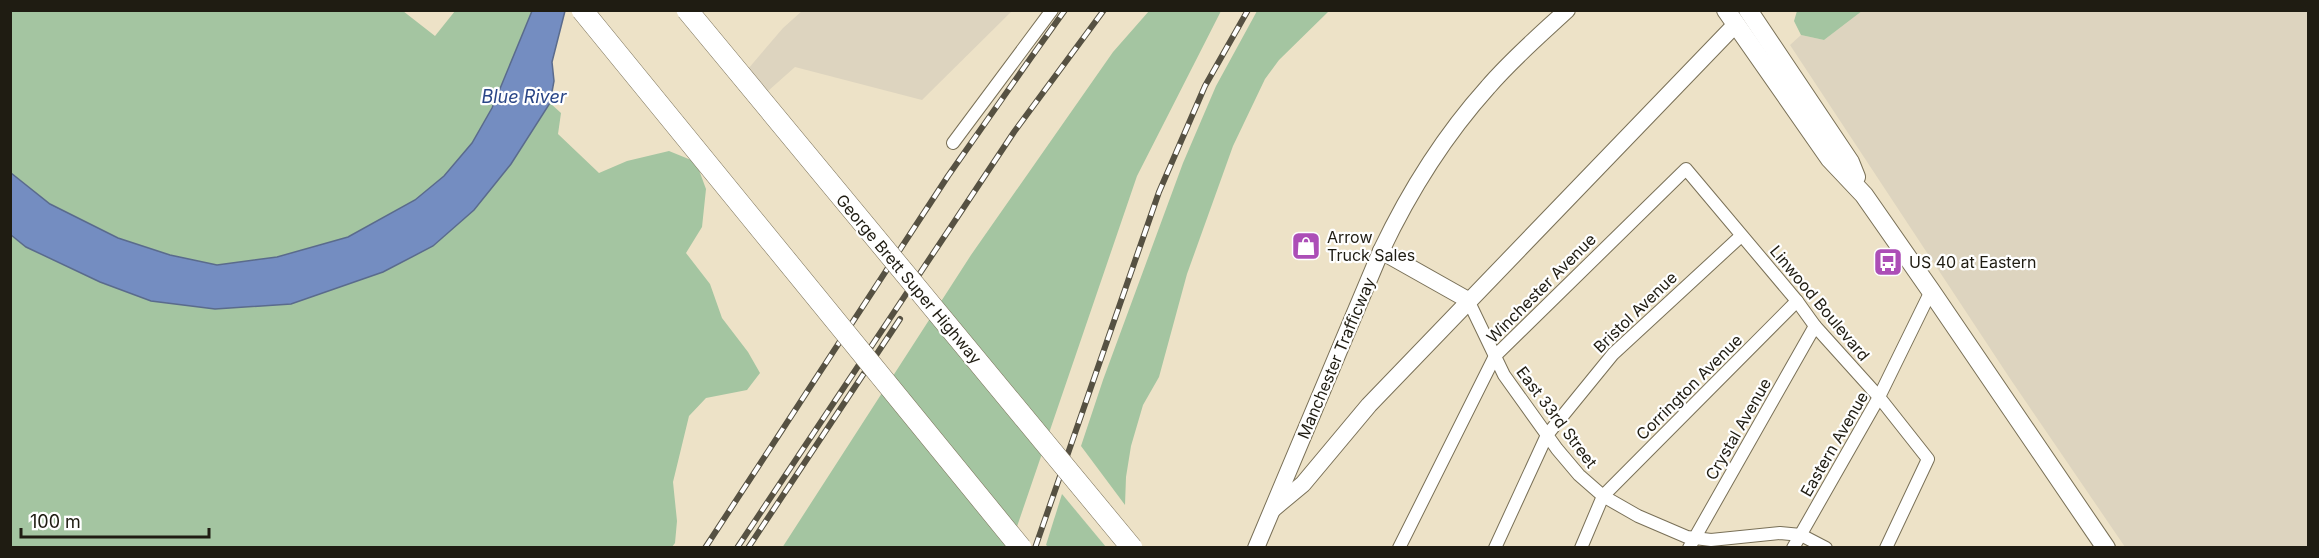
<svg xmlns="http://www.w3.org/2000/svg" width="2319" height="558" font-family="Inter,sans-serif">
	<style>
		.industrial { fill: #ddd4bf }
		.green { fill: #a4c5a1 }
		.water { fill: #748dc1; stroke: #5a6b8c; stroke-width: 1.5 }
		.lines { fill: none; stroke-linecap: round; stroke-linejoin: round }
		.street-casing { stroke: #797057; stroke-width: 14 }
		.secondary-casing { stroke: #797057; stroke-width: 18 }
		.primary-casing { stroke: #797057; stroke-width: 20 }
		.street { stroke: #fff; stroke-width: 12 }
		.secondary { stroke: #fff; stroke-width: 16 }
		.primary { stroke: #fff; stroke-width: 18 }
		.rail-casing { stroke: #565142; stroke-width: 6 }
		.rail { stroke: #fff; stroke-width: 4; stroke-dasharray: 11; stroke-linecap: butt }
		.highway-bridge-casing { stroke: #797057; stroke-width: 22; stroke-linecap: butt }
		.highway-bridge { stroke: #fff; stroke-width: 21 }
		.labels { text-anchor: middle; stroke-width: 4.5; stroke-linejoin: round; paint-order: stroke }
		.poi-label { font-size: 16px; fill: #1f1c12; stroke: #fff; text-anchor: start }
		.street-label { font-size: 16px; fill: #1f1c12; stroke: #fff }
		.water-label { font-size: 18px; font-style: italic; fill: #2a4687; stroke: #fff }
	</style>
	<rect width="100%" height="100%" fill="#ede2c7"/>
	<g class="industrial">
		<path d="M 802,11 L 1012,11 L 922,100 L 795,67 L 768,91 L 748,69 L 783,28 Z"/>
		<path d="M 1862,11 L 2308,11 L 2308,547 L 2125,547 L 2009,377 L 1790,45 L 1801,35 L 1824,40 Z"/>
	</g>
	<g class="green">
		<path d="M 530,10 L 532,12 L 492,108 L 472,143 L 444,176 L 415,200 L 348,237 L 277,257 L 217,265 L 170,255 L 118,238 L 50,204 L 11,173 L 10,11 L 403,11 L 435,36 L 455,11 Z"/>
		<path d="M 1149,11 L 1221,11 L 1137,176 L 1010,547 L 782,548 L 971,255 L 1113,52 Z"/>
		<path d="M 1257,11 L 1329,11 L 1279,60 L 1265,79 L 1233,146 L 1187,274 L 1159,377 L 1143,405 L 1131,446 L 1126,477 L 1125,505 L 1081,446 L 1103,380 L 1183,163 L 1216,86 Z"/>
		<path d="M 1797,11 L 1797,10 L 1862,11 L 1824,40 L 1801,35 L 1794,21 Z"/>
		<path d="M 550,103 L 561,113 L 558,134 L 599,173 L 627,161 L 669,151 L 696,162 L 706,189 L 702,227 L 686,253 L 710,284 L 722,318 L 748,352 L 760,373 L 747,390 L 706,398 L 689,416 L 673,482 L 677,521 L 675,543 L 672,547 L 11,547 L 10,235 L 26,247 L 100,282 L 151,301 L 433,246 L 474,210 L 511,164 Z"/>
		<path d="M 1062,494 L 1106,547 L 1049,547 L 1046,545 Z"/>
	</g>
	<path class="water" d="M 532,11 L 565,11 L 552,62 L 554,81 L 550,103 L 511,164 L 474,210 L 433,246 L 383,272 L 291,304 L 215,309 L 151,301 L 100,282 L 26,247 L 11,235 L 11,173 L 50,204 L 118,238 L 170,255 L 217,265 L 277,257 L 348,237 L 415,200 L 444,176 L 472,143 L 492,108 Z"/>
	<g class="lines">
		<g class="street-casing">
			<g id="street">
				<path d="M 953,143 L 1052,10"/>
				<path d="M 1468,300 L 1504,375 L 1557,449 L 1579,475 L 1603,496 L 1638,516 L 1687,537 L 1711,540 L 1780,533 L 1801,535 L 1826,548"/>
				<path d="M 1399,548 L 1495,356 L 1686,169 L 1797,301 L 1815,326 L 1879,397 L 1928,459 L 1886,548"/>
				<path d="M 1495,548 L 1547,435 L 1613,354 L 1741,236"/>
				<path d="M 1581,548 L 1603,496 L 1797,301"/>
				<path d="M 1689,548 L 1815,326"/>
				<path d="M 1793,548 L 1879,397 L 1931,291"/>
			</g>
		</g>
		<g class="secondary-casing">
			<g id="secondary">
				<path d="M 1381,251 L 1468,300"/>
				<path d="M 1273,509 L 1303,484 L 1369,405 L 1736,24"/>
				<path d="M 1256,548 L 1381,251 C 1409,192 1444,136 1488,87 C 1512,59 1540,35 1567,10"/>
			</g>
		</g>
		<g class="primary-casing">
			<g id="primary">
				<path d="M 1726,10 L 1830,159 L 1864,195 L 1931,291 L 2106,548"/>
				<path d="M 1748,10 L 1850,162 L 1856,177"/>
			</g>
		</g>
		<use href="#street" class="street"/>
		<use href="#secondary" class="secondary"/>
		<use href="#primary" class="primary"/>
		<g class="rail-casing">
			<g id="rail">
				<path d="M 705,548 L 948,176 L 1030,59 L 1065,10"/>
				<path d="M 737,548 L 1014,132 L 1104,10"/>
				<path d="M 748,548 L 900,319"/>
				<path d="M 1035,548 L 1159,192 L 1205,86 L 1248,10"/>
			</g>
		</g>
		<use href="#rail" class="rail"/>
		<g class="highway-bridge-casing">
			<g id="highway-bridge">
				<path d="M 582,10 L 1021,548"/>
				<path d="M 687,10 L 1132,548"/>
			</g>
		</g>
		<use href="#highway-bridge" class="highway-bridge"/>
	</g>
	<defs>
		<g id="shop-square" transform="scale(1.5)"><rect x="-9" y="-9" width="18" height="18" rx="4" fill="#ac4eb7" stroke="#fff"/><path d="M-5-2.5h2.3a2.7 3.5 0 0 1 5.4 0H5L5.5 6h-11ZM-1.5-2.5h3a1.5 2.3 0 0 0-3 0Z" fill="#fff"/></g>
		<g id="bus-square" transform="scale(1.5)"><rect x="-9" y="-9" width="18" height="18" rx="4" fill="#ac4eb7" stroke="#fff"/><path d="M-5-6H5V4H4V6H2V4H-2V6H-4V4H-5ZM-3.5-4V0h7V-4ZM-3.5 1.2v1.5H-2V1.2ZM2 1.2v1.5H3.5V1.2Z" fill="#fff"/></g>
	</defs>
	<g fill-rule="evenodd">
		<use href="#shop-square" x="1306" y="246"/>
		<use href="#bus-square" x="1888" y="262"/>
	</g>
	<g class="labels">
		<g class="poi-label">
			<text x="1327" y="243">Arrow<tspan x="1327" dy="18">Truck Sales</tspan></text>
			<text x="1909" y="268">US 40 at Eastern</text>
		</g>
		<g class="street-label">
			<text transform="translate(909 279) rotate(50)" y="6">George Brett Super Highway</text>
			<text transform="translate(1541 288) rotate(-45)" y="6">Winchester Avenue</text>
			<text transform="translate(1820 303) rotate(50)" y="6">Linwood Boulevard</text>
			<text transform="translate(1635 312) rotate(-44)" y="6">Bristol Avenue</text>
			<text transform="translate(1336 358) rotate(-67)" y="6">Manchester Trafficway</text>
			<text transform="translate(1689 387) rotate(-45)" y="6">Corrington Avenue</text>
			<text transform="translate(1557 417) rotate(53)" y="6">East 33rd Street</text>
			<text transform="translate(1738 429) rotate(-60)" y="6">Crystal Avenue</text>
			<text transform="translate(1834 444) rotate(-60)" y="6">Eastern Avenue</text>
		</g>
		<g class="water-label">
			<text x="524" y="103">Blue River</text>
		</g>
	</g>
	<rect width="2319" height="558" fill="none" stroke="#1f1c12" stroke-width="24"/>
	<path d="M21 528v9h188v-9" fill="none" stroke="#1f1c12" stroke-width="3"/>
	<text x="30" y="528" font-size="18" fill="#1f1c12" stroke="#ffffff" stroke-width="4.5" paint-order="stroke">100 m</text>
</svg>
